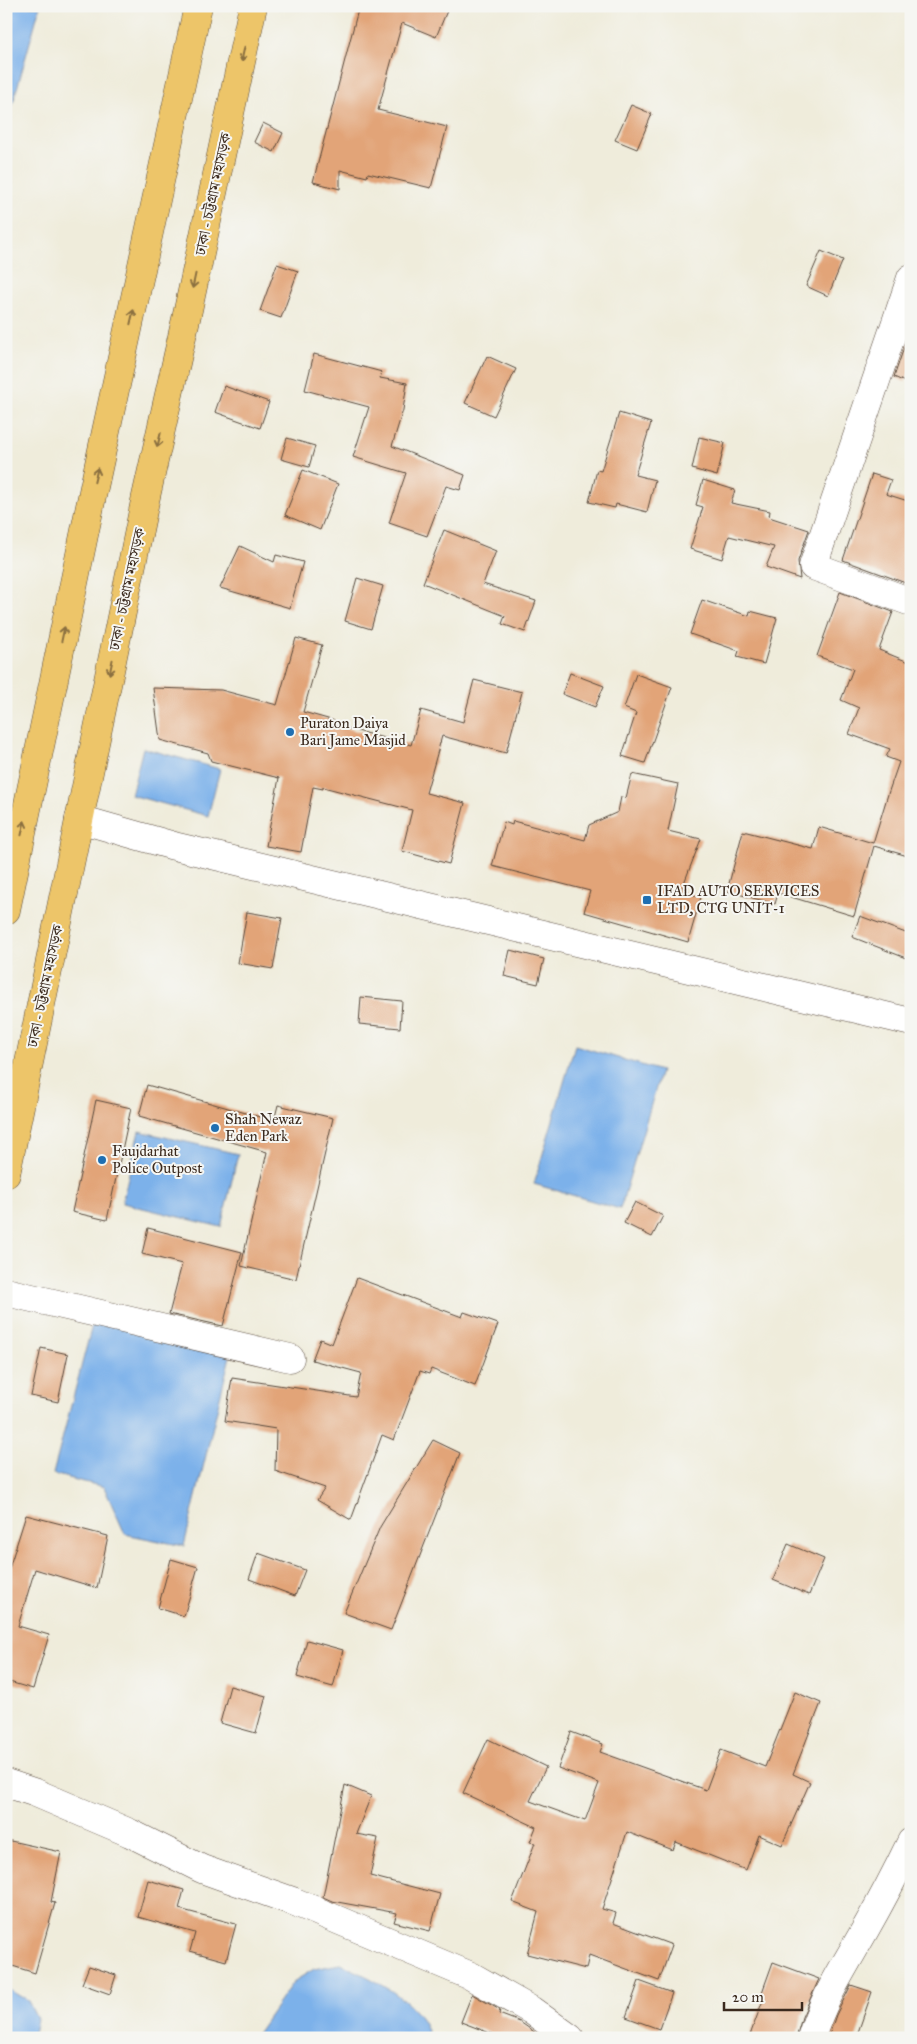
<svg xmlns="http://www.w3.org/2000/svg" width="917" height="2044" font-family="'IM FELL Great Primer','Noto Serif Bengali',serif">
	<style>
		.water { fill: #7cb1ea; stroke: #5c6e84 }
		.building { fill: #e2a478 }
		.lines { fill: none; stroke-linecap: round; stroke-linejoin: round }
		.minor-casing { stroke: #56473a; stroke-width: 29 }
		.highway-casing { stroke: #56473a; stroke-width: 29 }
		.minor { stroke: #fff; stroke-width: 28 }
		.highway { stroke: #edc569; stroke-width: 28 }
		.oneway { stroke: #8b7040 }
		.poi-dot { fill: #1f6fb2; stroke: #f6f6f2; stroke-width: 2 }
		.labels { text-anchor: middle; stroke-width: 4; stroke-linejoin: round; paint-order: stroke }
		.street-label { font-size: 15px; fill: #3b2a1e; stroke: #f6f6f2 }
		.poi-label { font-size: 15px; fill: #3b2a1e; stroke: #f6f6f2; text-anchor: start }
	</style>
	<rect width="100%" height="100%" fill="#f6f6f2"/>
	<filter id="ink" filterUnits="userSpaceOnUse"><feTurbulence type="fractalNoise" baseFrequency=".02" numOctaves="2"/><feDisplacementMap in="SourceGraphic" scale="10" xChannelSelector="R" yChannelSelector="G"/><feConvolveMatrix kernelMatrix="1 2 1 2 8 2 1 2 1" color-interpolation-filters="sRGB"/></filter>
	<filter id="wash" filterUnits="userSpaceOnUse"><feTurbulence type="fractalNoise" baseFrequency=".0096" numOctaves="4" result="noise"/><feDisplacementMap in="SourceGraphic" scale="20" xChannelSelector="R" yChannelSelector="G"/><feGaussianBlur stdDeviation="1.12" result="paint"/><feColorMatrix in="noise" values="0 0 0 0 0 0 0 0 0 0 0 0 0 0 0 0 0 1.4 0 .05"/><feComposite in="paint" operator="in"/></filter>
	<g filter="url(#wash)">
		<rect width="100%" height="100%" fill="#efecdb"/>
		<g class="water">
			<path d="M 6,6 L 40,6 L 6,128 Z"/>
			<path d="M 143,748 L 220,769 L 208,816 L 131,795 Z"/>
			<path d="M 575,1045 L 661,1071 L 620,1209 L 534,1184 Z"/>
			<path d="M 139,1131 L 238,1154 L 221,1227 L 122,1203 Z"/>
			<path d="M 94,1318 L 231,1352 L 184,1546 L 125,1534 L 104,1487 L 53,1474 Z"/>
			<path d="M 340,1964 C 369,1976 424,2003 429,2038 L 254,2038 L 293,1982 L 314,1969 Z"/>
			<path d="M 6,1988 L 28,2001 L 37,2019 L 33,2038 L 6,2038 Z"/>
		</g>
		<g id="blocks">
			<g class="building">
				<path d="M 359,6 L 449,6 L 436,37 L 402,23 L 378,110 L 447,127 L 431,188 L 368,173 L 367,177 L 340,170 L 340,189 L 313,182 Z"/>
				<path d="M 631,105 L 652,114 L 637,149 L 615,140 Z"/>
				<path d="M 263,123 L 283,133 L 274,152 L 254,142 Z"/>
				<path d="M 821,251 L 843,260 L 828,296 L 806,286 Z"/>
				<path d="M 277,264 L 298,271 L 281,318 L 260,311 Z"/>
				<path d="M 911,327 L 911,369 L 905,382 L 894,377 Z"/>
				<path d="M 314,354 L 382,372 L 380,378 L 407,383 L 403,410 L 392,446 L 465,475 L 460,490 L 446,486 L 427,536 L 389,523 L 406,473 L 353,457 L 369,407 L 305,390 Z"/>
				<path d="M 487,356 L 516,369 L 494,416 L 465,403 Z"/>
				<path d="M 224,386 L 269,402 L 260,428 L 215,412 Z"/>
				<path d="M 619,413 L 651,423 L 635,475 L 655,480 L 647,512 L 616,504 L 615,508 L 589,502 L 597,470 L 601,471 Z"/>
				<path d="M 699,437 L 725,443 L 717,476 L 692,469 Z"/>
				<path d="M 287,438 L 315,446 L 309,467 L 281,459 Z"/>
				<path d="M 303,470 L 338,484 L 320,530 L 285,515 Z"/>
				<path d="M 872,474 L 891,480 L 886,494 L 911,502 L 911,585 L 843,560 Z"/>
				<path d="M 703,480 L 735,490 L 731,503 L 770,511 L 769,517 L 809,530 L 798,561 L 800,579 L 766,567 L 774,547 L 729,536 L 722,559 L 690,549 L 703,507 L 696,505 Z"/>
				<path d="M 444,530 L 496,551 L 483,584 L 536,601 L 525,632 L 502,624 L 505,616 L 423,583 Z"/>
				<path d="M 240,546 L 274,562 L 276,555 L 303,562 L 290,608 L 220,588 Z"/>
				<path d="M 357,578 L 383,586 L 371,629 L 345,621 Z"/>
				<path d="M 840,592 L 893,612 L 879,650 L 911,663 L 911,857 L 874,846 L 854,916 L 778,893 L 775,904 L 727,891 L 743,831 L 813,849 L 819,827 L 873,843 L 889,791 L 899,762 L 886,757 L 890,749 L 849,734 L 859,708 L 841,700 L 853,669 L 817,656 Z"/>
				<path d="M 702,600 L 749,616 L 750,611 L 777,618 L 764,664 L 737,657 L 739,651 L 690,634 Z"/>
				<path d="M 296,638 L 322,645 L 303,712 L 335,721 L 334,725 L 411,745 L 421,710 L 463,722 L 474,680 L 522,692 L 506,753 L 442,736 L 426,793 L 465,803 L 449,864 L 402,851 L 412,810 L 323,787 L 323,789 L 313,787 L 301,852 L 266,846 L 279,778 L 211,761 L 208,753 L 160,740 L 153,688 L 221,690 L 277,705 Z"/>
				<path d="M 570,673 L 604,686 L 595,707 L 562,694 Z"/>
				<path d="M 636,674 L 672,687 L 645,763 L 622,756 L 636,713 L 624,708 Z"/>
				<path d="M 632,774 L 678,784 L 668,831 L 701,839 L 681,891 L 701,897 L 688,942 L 584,912 L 590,891 L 492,866 L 504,822 L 512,825 L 513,821 L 585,840 L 589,825 L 618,812 L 621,797 L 626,798 Z"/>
				<path d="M 247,912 L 282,918 L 273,969 L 238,963 Z"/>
				<path d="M 860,916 L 911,935 L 911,960 L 852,937 Z"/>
				<path d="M 510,950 L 544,959 L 538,984 L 504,976 Z"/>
				<path d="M 361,997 L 402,1001 L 400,1028 L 359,1024 Z"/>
				<path d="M 147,1085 L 274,1121 L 278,1105 L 333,1118 L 296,1279 L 241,1266 L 267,1152 L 139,1116 Z"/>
				<path d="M 96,1100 L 131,1108 L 107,1220 L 72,1212 Z"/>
				<path d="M 635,1202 L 663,1216 L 652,1237 L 624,1223 Z"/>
				<path d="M 148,1228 L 242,1252 L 223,1326 L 169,1314 L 182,1264 L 142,1254 Z"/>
				<path d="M 357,1278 L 462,1317 L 464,1312 L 498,1324 L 475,1386 L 431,1369 L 429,1374 L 420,1371 L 394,1440 L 382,1435 L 351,1520 L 317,1500 L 325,1488 L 275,1471 L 276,1429 L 225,1421 L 232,1378 L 356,1397 L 361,1373 L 312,1360 L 320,1339 L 332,1344 Z"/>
				<path d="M 41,1348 L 68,1354 L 58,1402 L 31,1396 Z"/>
				<path d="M 433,1440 L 460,1453 L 391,1630 L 344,1613 L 380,1527 Z"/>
				<path d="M 26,1515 L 108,1536 L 97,1588 L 35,1569 L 18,1626 L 49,1635 L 33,1689 L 6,1681 L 6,1578 Z"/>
				<path d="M 788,1544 L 824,1559 L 809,1595 L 773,1580 Z"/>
				<path d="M 258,1553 L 305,1570 L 295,1596 L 249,1579 Z"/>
				<path d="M 171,1559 L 198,1567 L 184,1616 L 158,1608 Z"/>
				<path d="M 307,1640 L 343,1650 L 333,1687 L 297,1677 Z"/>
				<path d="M 230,1686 L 266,1696 L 256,1733 L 220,1723 Z"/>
				<path d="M 795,1692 L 821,1703 L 793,1774 L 810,1782 L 782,1845 L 759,1835 L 746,1870 L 676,1842 L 673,1850 L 627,1832 L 602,1909 L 616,1913 L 613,1923 L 672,1945 L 659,1981 L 589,1955 L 586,1969 L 527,1954 L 538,1912 L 512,1902 L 535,1843 L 530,1842 L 536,1827 L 463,1793 L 488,1739 L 546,1767 L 530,1801 L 585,1821 L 599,1783 L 558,1768 L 571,1732 L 603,1744 L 600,1752 L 706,1790 L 721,1750 L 765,1767 Z"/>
				<path d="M 345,1785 L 371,1796 L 356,1834 L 378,1838 L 370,1876 L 440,1894 L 430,1931 L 394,1922 L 397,1913 L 332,1901 L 323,1897 Z"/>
				<path d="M 6,1840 L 61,1852 L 51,1902 L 55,1903 L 35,1973 L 6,1964 Z"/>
				<path d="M 148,1880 L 184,1890 L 179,1909 L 236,1924 L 226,1961 L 190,1951 L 195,1933 L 138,1917 Z"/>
				<path d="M 773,1962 L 819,1979 L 802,2017 L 796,2038 L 749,2038 L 763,2000 L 760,1998 Z"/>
				<path d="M 89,1966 L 116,1975 L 110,1994 L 82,1984 Z"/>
				<path d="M 639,1981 L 672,1993 L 659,2029 L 626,2017 Z"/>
				<path d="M 851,1985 L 872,1992 L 856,2038 L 828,2038 L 836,2015 Z"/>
				<path d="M 472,1994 L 500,2010 L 499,2014 L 520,2022 L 543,2038 L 503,2038 L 461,2022 Z"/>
			</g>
		</g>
	</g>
	<g filter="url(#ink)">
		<use href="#blocks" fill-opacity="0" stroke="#56473a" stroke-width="1"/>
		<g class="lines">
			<g class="minor-casing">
				<g id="minor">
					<path d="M 911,278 L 813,566 L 911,602"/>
					<path d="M 79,819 L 174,846 L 911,1022"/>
					<path d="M 6,1292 L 290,1358"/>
					<path d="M 6,1783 L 36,1793 L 130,1833 L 202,1869 L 295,1902 L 471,1976 L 531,2010 L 570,2038"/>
					<path d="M 811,2038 C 823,1998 846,1964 866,1928 C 882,1900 897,1871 911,1842"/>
				</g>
			</g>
			<g class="highway-casing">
				<g id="highway">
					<path d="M 6,910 L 94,487 L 198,6"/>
					<path d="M 6,1174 L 145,501 L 188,310 L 253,6"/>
				</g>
			</g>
			<use href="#minor" class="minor"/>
			<use href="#highway" class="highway"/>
		</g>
		<defs><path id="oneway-shaft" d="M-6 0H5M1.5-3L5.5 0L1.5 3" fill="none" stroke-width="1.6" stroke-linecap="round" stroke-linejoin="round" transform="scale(1.25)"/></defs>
		<g class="oneway">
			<use href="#oneway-shaft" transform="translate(243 54) rotate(102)"/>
			<use href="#oneway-shaft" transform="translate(194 281) rotate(102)"/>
			<use href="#oneway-shaft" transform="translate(132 317) rotate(-77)"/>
			<use href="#oneway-shaft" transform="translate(159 440) rotate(103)"/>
			<use href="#oneway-shaft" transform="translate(96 475) rotate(-77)"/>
			<use href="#oneway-shaft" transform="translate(63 634) rotate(-78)"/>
			<use href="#oneway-shaft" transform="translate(111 667) rotate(102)"/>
			<use href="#oneway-shaft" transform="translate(23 828) rotate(-78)"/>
		</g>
	</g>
	<g class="poi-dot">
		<circle cx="290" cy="732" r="5"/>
		<rect x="642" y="895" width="10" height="10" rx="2.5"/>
		<circle cx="215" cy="1128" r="5"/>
		<circle cx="102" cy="1160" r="5"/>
	</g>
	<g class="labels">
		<g class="street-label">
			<text transform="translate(213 194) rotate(-78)" y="5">ঢাকা - চট্টগ্রাম মহাসড়ক</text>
			<text transform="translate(127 589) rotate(-78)" y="5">ঢাকা - চট্টগ্রাম মহাসড়ক</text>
			<text transform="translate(45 986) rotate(-78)" y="5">ঢাকা - চট্টগ্রাম মহাসড়ক</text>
		</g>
		<g class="poi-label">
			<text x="300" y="728">Puraton Daiya<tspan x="300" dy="17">Bari Jame Masjid</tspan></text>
			<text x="657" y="896">IFAD AUTO SERVICES<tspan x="657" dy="17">LTD, CTG UNIT-1</tspan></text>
			<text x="225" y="1124">Shah Newaz<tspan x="225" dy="17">Eden Park</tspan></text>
			<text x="112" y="1156">Faujdarhat<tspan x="112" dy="17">Police Outpost</tspan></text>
		</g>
	</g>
	<rect width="917" height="2044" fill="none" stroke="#f6f6f2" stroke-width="25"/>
	<path d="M724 2002v8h78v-8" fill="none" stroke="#3b2a1e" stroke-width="2.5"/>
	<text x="732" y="2002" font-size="15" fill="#3b2a1e" stroke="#f6f6f2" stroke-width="4" paint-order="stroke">20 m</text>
</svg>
